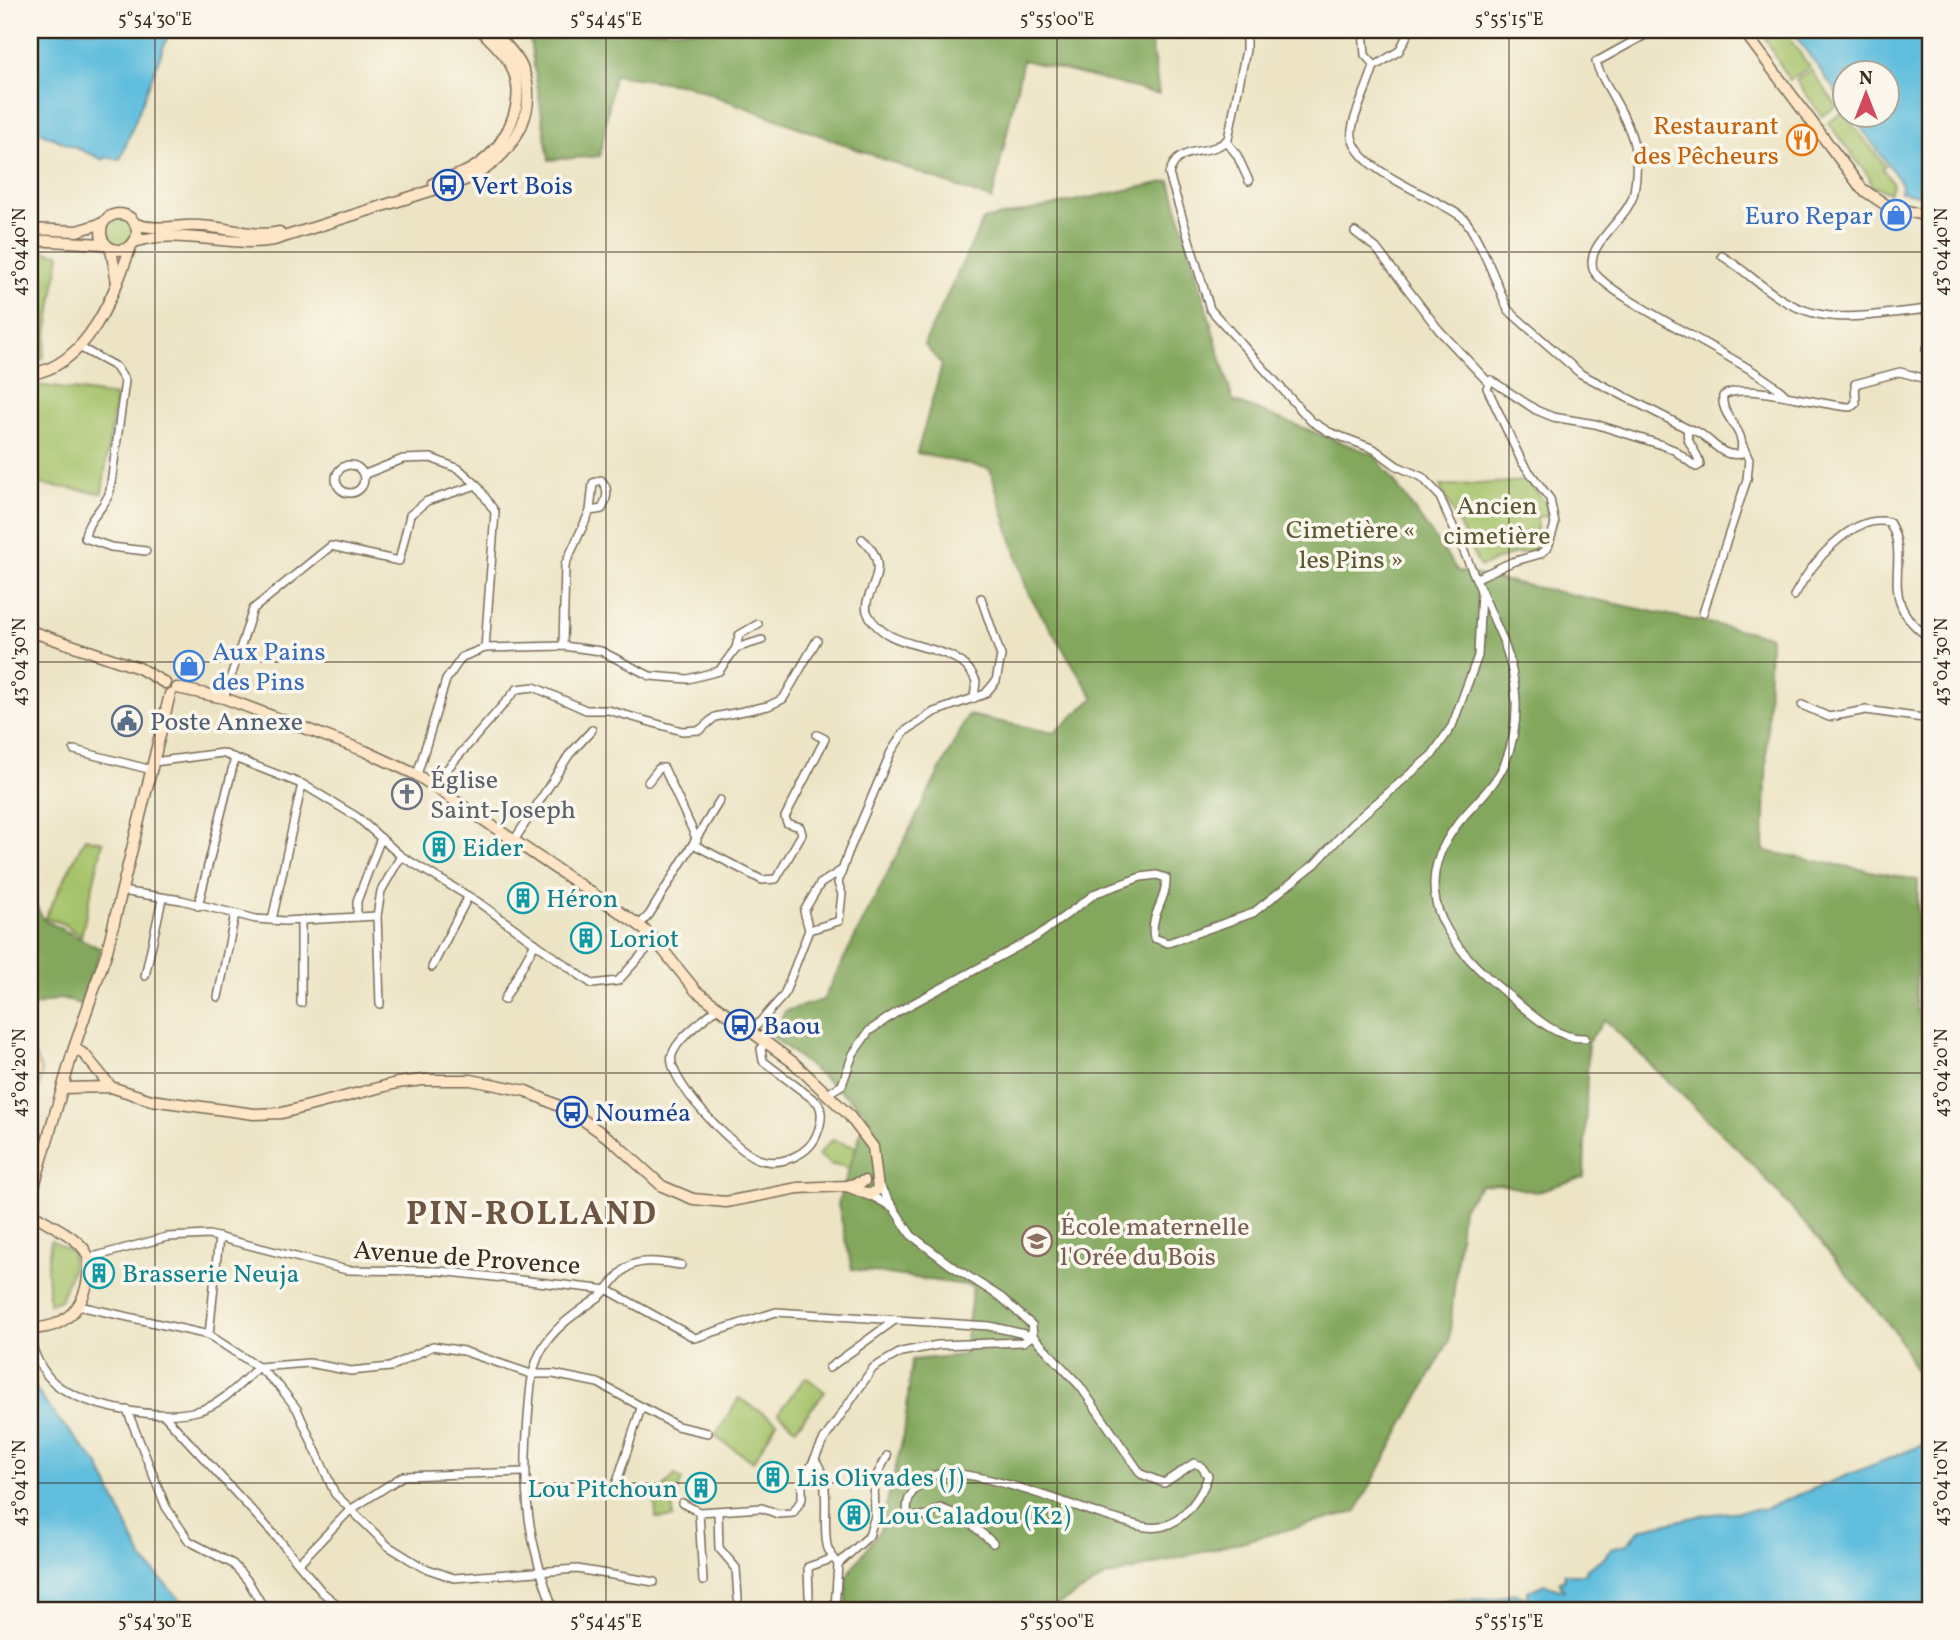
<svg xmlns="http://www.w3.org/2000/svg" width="1960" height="1640" font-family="Vollkorn,serif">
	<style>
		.green { fill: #a4c269; stroke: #707644; stroke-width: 2 }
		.forest { fill: #83a85d; stroke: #5f693e; stroke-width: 2 }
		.sand { fill: #eeda9e; stroke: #94825e; stroke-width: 2 }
		.water { fill: #5fbddd; stroke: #4d747e; stroke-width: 2 }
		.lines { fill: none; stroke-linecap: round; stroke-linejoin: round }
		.street-casing { stroke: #796b58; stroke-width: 10 }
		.secondary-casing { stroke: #796b58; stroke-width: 13 }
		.street { stroke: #fff; stroke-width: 7 }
		.secondary { stroke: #fde5c5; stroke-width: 10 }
		.ticks { fill: none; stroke: #3b2a1e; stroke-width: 2; stroke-opacity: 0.45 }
		.labels { text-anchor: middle; stroke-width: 7; stroke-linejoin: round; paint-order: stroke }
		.food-label { font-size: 26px; fill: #c56008; stroke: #fbf7ec; text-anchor: end }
		.transit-label { font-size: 26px; fill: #164399; stroke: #fbf7ec; text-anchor: start }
		.shop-label { font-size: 26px; fill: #366cbe; stroke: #fbf7ec; text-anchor: end }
		.park-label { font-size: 26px; fill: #5a5834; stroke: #fbf7ec }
		.service-label { font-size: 26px; fill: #4e5e75; stroke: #fbf7ec; text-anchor: start }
		.worship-label { font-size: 26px; fill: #5b616d; stroke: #fbf7ec; text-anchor: start }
		.culture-label { font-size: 26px; fill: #0d838f; stroke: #fbf7ec; text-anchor: start }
		.education-label { font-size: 26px; fill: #785e54; stroke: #fbf7ec; text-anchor: start }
		.street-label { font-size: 26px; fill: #3b2a1e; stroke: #fbf7ec }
		.district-label { font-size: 33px; font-weight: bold; letter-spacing: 2px; fill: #6e5541; stroke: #fbf7ec }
		.neatline { fill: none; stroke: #3b2a1e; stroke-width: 2.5 }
		.ticks-label { font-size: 18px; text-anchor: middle; fill: #3b2a1e }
	</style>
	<rect width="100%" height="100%" fill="#fbf7ec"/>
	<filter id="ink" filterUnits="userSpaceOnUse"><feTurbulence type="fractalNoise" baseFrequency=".0143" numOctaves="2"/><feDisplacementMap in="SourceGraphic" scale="14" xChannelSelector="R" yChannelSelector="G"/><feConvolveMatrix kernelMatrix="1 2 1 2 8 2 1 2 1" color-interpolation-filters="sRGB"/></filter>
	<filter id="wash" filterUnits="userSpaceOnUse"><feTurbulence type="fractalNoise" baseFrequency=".00686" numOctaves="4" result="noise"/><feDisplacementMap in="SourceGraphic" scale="28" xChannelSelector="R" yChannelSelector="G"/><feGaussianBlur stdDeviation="1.57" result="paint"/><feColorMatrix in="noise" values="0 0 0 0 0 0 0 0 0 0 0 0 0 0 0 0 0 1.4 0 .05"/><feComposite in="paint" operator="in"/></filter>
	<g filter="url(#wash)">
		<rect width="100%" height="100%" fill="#ece4c4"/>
		<g class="green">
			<path d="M 1776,30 L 1783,30 L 1810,67 L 1789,80 L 1764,36 Z"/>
			<path d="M 1811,70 L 1837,106 L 1822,116 L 1796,80 Z"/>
			<path d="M 1843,112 L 1885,166 L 1882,168 L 1893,183 L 1889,193 L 1871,185 L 1869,177 L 1828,123 Z"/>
			<circle cx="118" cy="232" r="18"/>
			<path d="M 30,250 L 60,254 L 43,359 L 30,357 Z"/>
			<path d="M 30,384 L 116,396 L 102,493 L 30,483 Z"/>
			<path d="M 1528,481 L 1548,507 L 1547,516 L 1537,517 L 1537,545 L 1531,552 L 1512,554 L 1480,567 L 1440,486 Z"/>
			<path d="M 85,838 L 103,842 L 81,936 L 62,923 L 45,918 Z"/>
			<path d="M 832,1140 L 856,1147 L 859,1167 L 847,1169 L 844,1166 L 832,1165 L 818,1155 Z"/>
			<path d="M 51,1240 L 72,1252 L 72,1270 L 60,1300 L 49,1304 L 47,1269 Z"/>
			<path d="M 806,1377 L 825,1392 L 796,1428 L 778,1413 Z"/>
			<path d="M 739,1398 L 777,1422 L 753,1461 L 715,1437 Z"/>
			<path d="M 675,1475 L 682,1480 L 673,1502 L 673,1518 L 656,1518 L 655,1497 Z"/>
		</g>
		<g class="forest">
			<path d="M 525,30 L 1149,30 L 1159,94 L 1023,60 L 992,200 L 686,85 L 614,75 L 600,156 L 549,160 L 529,34 Z"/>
			<path d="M 1170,181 L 1233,401 L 1375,455 L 1458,571 L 1770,636 L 1764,851 L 1918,880 L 1916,1006 L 1930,1058 L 1930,1399 L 1896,1333 L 1800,1218 L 1749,1160 L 1605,1020 L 1588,1042 L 1584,1177 L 1535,1192 L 1499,1184 L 1481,1185 L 1462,1209 L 1449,1341 L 1356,1512 L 1106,1577 L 1049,1610 L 847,1610 L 846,1577 L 880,1530 L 904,1434 L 912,1360 L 964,1355 L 973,1286 L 852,1269 L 838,1204 L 867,1113 L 772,1036 L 785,1011 L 823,1000 L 968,715 L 1054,733 L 1094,698 L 1028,593 L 990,469 L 917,453 L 942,365 L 924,344 L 983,220 Z"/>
			<path d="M 30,895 L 44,920 L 101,949 L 80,1005 L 62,998 L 30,1007 Z"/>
		</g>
		<path class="sand" d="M 30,1045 L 42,1072 L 30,1135 Z"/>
		<g class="water">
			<path d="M 30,30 L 170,30 L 120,160 L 105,157 L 104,160 L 30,128 Z"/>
			<path d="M 1791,30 L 1930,30 L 1930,198 L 1900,191 L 1902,184 L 1853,116 L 1886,116 L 1886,74 L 1844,74 L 1844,103 Z"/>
			<path d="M 30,1381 L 53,1413 L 98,1464 L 143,1560 L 190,1610 L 30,1610 Z"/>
			<path d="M 1930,1442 L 1930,1610 L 1364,1610 C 1386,1609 1414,1611 1435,1605 C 1441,1603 1448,1600 1455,1600 C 1477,1597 1494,1603 1514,1593 L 1528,1599 L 1528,1591 L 1545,1584 L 1563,1590 L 1559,1581 L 1564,1581 L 1564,1574 L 1585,1574 L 1587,1568 L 1605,1557 L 1611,1549 L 1627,1544 L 1641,1529 L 1703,1515 L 1763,1509 Z"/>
		</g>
	</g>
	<g filter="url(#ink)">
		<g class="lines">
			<g class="street-casing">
				<g id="street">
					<path d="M 1246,30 L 1246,50 L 1228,139 C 1210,158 1178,142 1169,174 L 1210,309 L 1311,421 L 1329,432 L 1374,449 L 1397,466 L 1422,477 L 1439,495 L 1503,640 C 1518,681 1522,721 1505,763 C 1495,787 1471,806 1456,826 C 1404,896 1453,949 1508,995 C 1528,1011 1556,1040 1585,1038"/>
					<path d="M 1363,30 L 1365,55 L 1375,66 L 1399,51 L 1410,30"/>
					<path d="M 1654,30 L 1596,62 C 1599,73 1605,82 1610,91 C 1630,127 1642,149 1634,192 C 1630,218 1585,243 1593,269 C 1601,295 1756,364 1784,394"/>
					<path d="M 1374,65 C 1370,84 1349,122 1352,137 C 1359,173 1438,197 1463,218 C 1477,231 1500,291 1508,310 L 1581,374 L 1688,429"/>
					<path d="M 1226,141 L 1237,155 L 1249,181"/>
					<path d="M 1355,232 L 1376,248 L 1439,330 L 1488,382"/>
					<path d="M 1722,256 C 1742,268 1759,285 1778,297 C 1828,330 1875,313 1930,309"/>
					<path d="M 1930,345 L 1926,349 L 1930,359"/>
					<path d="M 79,347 L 116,367 L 125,381 L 110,491 C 105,509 86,519 85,538 L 111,547 L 146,551"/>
					<circle cx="350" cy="479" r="14"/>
					<path d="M 363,475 L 403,459 L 431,458 L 459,469 L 477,485 L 495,512 L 485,648"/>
					<path d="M 862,539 C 898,571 858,595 868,614 C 890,657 958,637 976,681 L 974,698"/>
					<path d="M 1477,578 L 1512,562 L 1540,554 L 1548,547 L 1555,524 L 1550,499 L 1522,462 L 1487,388 L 1491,380 L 1536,410 L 1553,417 L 1595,424 L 1659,444 L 1674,450 L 1696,467 L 1700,465 C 1699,452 1684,443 1688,429 C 1708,431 1718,459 1740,454 C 1749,431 1720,418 1723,396 C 1741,380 1825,407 1851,407 L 1856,403 L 1855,384 L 1900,372 L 1930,380"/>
					<path d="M 1794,596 C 1810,566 1850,513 1889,522 C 1914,562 1872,599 1930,638"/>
					<path d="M 1703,613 L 1747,479 L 1749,460 L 1743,446"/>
					<path d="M 563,646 L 565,565 L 590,511 L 593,483 L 601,480 C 610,489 607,498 602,509 L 590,511"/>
					<path d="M 736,648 L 739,635 L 758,624"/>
					<path d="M 224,698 L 253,609 L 331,546 L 399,561 L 410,515 L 427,501 L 477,485"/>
					<path d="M 1802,705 L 1829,717 L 1866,710 L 1930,719"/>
					<path d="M 74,750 L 152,770"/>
					<path d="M 154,762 L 222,753 L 304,785 L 357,817 L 401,856 L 478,902 L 592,984 L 618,981 L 655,940"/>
					<path d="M 417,775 L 446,680 L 462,657 L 485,648 L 563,646 L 601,651 L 650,676 L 688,679 L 719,671 L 736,648 L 762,640"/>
					<path d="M 648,782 L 659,768 L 664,768 L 697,840"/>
					<path d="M 434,784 L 517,689 L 534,687 L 586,710 L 608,710 L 682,731 L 700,730 L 715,717 L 768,706 L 783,699 L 817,640"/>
					<path d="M 515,839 L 569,755 L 592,730"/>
					<path d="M 693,844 L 762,880 L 776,879 L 802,834 L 800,827 L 787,823 L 785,817 L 825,739 L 817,735"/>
					<path d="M 1929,887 L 1930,887"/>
					<path d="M 121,891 L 181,900 L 256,919 L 285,921 L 377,916"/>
					<path d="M 198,906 L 235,758"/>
					<path d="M 357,917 L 357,901 L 381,838"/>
					<path d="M 272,920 L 302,784"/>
					<path d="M 301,920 L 301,1003"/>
					<path d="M 639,925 L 649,915 L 720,800"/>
					<path d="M 809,930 L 839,921 L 842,894 L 838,883 L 848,853 L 891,752 L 904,732 L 934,712 L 985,694 L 996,681 L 1001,656 L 981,598"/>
					<path d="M 432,967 L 468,897"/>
					<path d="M 145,976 L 162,899"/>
					<path d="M 218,997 L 235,914"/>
					<path d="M 504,1000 L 535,943"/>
					<path d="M 380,1004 L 377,916 L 381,891 L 401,856"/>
					<path d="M 717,1008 C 704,1020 678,1037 672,1055 C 665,1079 736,1151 758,1159 C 780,1167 809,1155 817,1134 C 821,1124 824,1113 818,1103 L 763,1061 L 761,1049 L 766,1042"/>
					<path d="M 751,1032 L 784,995 L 809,930 L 804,911 L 820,884 L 842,870"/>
					<path d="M 827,1094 L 842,1085 L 853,1054 L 869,1031 L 897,1012 L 1036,937 L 1096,893 L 1141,877 L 1157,875 L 1166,878 C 1167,901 1149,915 1154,938 L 1168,943 L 1253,913 L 1315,864 L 1352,824 L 1432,755 L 1452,726 L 1478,656 L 1481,591"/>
					<path d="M 878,1184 L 911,1235 L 949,1264 L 1002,1298 L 1032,1325 L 1033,1336"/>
					<path d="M 870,1195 L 890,1206"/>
					<path d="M 89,1258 L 167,1237 L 209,1235 L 347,1270 L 441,1271 L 608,1290 L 695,1338 L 776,1312 L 989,1326 L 1033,1336 L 1080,1386 L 1141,1474 L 1164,1483 L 1194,1463 L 1201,1466 L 1208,1476 C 1202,1495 1185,1520 1164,1526 C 1148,1531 1127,1522 1112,1518 C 1077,1508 962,1462 932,1476 C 927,1478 923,1483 919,1486 C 907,1495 906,1505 908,1518 L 928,1515 L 940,1508 L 963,1517 L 993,1543"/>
					<path d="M 79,1306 L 209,1335 L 258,1367 L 309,1363 L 351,1371 L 390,1367 L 433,1346 L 463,1351 L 531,1374 L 553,1374 L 598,1383 L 677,1426 L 708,1433"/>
					<path d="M 209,1335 L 219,1237"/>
					<path d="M 30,1339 C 35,1357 44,1377 61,1388 C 95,1409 159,1420 197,1411 C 222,1405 240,1384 258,1367 L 279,1386 L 297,1409 L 335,1494 L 388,1546 L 422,1567 L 454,1578 L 577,1569 L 654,1582"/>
					<path d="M 829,1368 L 895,1320"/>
					<path d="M 127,1410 L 166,1507 L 189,1541 L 233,1564 L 248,1581 L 265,1610"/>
					<path d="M 163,1414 L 280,1541 L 322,1592 L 344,1610"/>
					<path d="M 816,1461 C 832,1485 822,1518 827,1545 C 828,1552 835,1559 838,1564 L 869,1536 L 875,1516 L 874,1481 L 887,1456"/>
					<path d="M 615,1488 L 641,1408"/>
					<path d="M 682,1503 L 699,1512"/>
					<path d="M 718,1512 L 719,1548 L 736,1568 L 738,1599"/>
					<path d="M 299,1563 L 350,1510 L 403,1476 L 523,1472"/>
					<path d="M 703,1581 L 699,1512 L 762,1508 L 778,1514 L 793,1513 L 802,1499 L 802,1485 L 823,1441 L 873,1368 L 901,1352 L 938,1345 L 1023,1342 L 1032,1336"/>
					<path d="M 809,1596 L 808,1567 L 834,1558"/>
					<path d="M 835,1608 L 838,1564"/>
					<path d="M 554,1610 C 527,1540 522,1492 528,1418 C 530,1395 530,1372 541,1351 C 553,1327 578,1312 599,1297 C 610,1288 617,1274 628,1267 C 641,1258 666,1263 681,1265"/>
				</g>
			</g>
			<g class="secondary-casing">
				<g id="secondary">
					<path d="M 1743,30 L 1862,189 L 1886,205 L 1930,217"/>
					<path d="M 434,183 C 449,178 466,174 479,164 C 505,146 526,104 514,73 C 508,55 493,43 481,30"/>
					<circle cx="119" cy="232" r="18"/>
					<path d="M 135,224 C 159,232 177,224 201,226 C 227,227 254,238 279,232"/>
					<path d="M 30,229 L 77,231 L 103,223"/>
					<path d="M 30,240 L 104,244"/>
					<path d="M 134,242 C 180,227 227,248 274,240 L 465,180 C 506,163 540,117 524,72 C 518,55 503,41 490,30"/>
					<path d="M 111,249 L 117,283"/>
					<path d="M 30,374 C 88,366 114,294 131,246"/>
					<path d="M 30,631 L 139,668 L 165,683"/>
					<path d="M 177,688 L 224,698 L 365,751 L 417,775 L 639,925 L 655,940 L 696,991 L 794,1063 L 848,1114 L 873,1147 L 878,1189 L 870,1195 L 847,1186"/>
					<path d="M 74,1048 L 85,1055 L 111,1087"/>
					<path d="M 63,1088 L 111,1087 L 151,1100 L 254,1114 L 282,1113 L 397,1083 L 423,1080 L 471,1080 L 526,1091 L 572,1112 L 614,1142 L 662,1186 L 693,1199 L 726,1202 L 798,1188 L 847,1186 L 864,1181"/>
					<path d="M 30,1200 L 74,1048 L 107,951 L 170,694"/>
					<path d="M 30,1212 C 46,1223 78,1236 87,1254 C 90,1261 89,1269 88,1276 C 85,1308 63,1330 30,1328"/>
				</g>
			</g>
			<use href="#street" class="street"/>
			<use href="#secondary" class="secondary"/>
		</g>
	</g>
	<path class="ticks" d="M 155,30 L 155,1610M 606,30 L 606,1610M 1057,30 L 1057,1610M 1509,30 L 1509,1610M 30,252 L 1930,252M 30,662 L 1930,662M 30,1073 L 1930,1073M 30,1483 L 1930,1483"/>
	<defs>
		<g id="restaurant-ring" transform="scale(1.575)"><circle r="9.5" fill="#fbf7ec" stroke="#e8710a" stroke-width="1.5"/><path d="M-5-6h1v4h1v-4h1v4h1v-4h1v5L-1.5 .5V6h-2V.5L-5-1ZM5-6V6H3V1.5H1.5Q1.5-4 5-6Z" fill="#e8710a"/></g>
		<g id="bus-ring" transform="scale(1.575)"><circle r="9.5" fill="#fbf7ec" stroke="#1a4fb4" stroke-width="1.5"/><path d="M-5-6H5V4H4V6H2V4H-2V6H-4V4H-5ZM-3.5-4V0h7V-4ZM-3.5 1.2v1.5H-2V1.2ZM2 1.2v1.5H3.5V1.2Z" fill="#1a4fb4"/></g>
		<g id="shop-ring" transform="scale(1.575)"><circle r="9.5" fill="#fbf7ec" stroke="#3f7fe0" stroke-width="1.5"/><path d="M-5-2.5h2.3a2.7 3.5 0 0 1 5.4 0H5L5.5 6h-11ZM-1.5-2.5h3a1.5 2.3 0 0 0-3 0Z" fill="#3f7fe0"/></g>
		<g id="civic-ring" transform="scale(1.575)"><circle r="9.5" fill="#fbf7ec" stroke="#5c6f8a" stroke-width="1.5"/><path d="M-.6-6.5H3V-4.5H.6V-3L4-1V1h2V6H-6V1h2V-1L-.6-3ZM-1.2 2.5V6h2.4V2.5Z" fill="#5c6f8a"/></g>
		<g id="church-ring" transform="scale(1.575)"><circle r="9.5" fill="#fbf7ec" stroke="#6b7280" stroke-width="1.5"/><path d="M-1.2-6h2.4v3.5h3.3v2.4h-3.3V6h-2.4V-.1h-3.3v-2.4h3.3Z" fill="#6b7280"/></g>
		<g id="building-ring" transform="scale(1.575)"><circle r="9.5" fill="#fbf7ec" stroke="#0f9aa8" stroke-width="1.5"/><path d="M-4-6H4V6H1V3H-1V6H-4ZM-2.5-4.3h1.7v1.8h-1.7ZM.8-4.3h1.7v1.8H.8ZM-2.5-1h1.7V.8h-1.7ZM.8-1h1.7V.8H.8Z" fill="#0f9aa8"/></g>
		<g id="school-ring" transform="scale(1.575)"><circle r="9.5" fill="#fbf7ec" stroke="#8d6e63" stroke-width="1.5"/><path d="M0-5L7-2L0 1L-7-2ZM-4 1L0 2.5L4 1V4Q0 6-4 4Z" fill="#8d6e63"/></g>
	</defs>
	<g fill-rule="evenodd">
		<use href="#restaurant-ring" x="1802" y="140"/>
		<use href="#bus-ring" x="448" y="185"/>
		<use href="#shop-ring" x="1896" y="215"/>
		<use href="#shop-ring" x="189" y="666"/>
		<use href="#civic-ring" x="127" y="721"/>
		<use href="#church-ring" x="407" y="794"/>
		<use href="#building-ring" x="439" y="847"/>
		<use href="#building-ring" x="523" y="898"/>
		<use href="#building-ring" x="586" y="938"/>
		<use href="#bus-ring" x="740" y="1025"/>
		<use href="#bus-ring" x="572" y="1112"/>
		<use href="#school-ring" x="1037" y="1241"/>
		<use href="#building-ring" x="99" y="1273"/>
		<use href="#building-ring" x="773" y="1477"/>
		<use href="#building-ring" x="701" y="1488"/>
		<use href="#building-ring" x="854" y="1515"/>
	</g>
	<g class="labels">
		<g class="food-label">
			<text x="1779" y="134">Restaurant<tspan x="1779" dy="30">des Pêcheurs</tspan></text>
		</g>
		<g class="transit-label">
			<text x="471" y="194">Vert Bois</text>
			<text x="763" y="1034">Baou</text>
			<text x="595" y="1121">Nouméa</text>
		</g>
		<g class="shop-label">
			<text x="1873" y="224">Euro Repar</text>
			<text x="212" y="660" text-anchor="start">Aux Pains<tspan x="212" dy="30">des Pins</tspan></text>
		</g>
		<g class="park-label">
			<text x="1497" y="514">Ancien<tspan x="1497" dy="30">cimetière</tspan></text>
			<text x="1351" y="538">Cimetière «<tspan x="1351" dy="30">les Pins »</tspan></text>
		</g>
		<g class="service-label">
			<text x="150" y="730">Poste Annexe</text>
		</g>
		<g class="worship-label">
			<text x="430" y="788">Église<tspan x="430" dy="30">Saint-Joseph</tspan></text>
		</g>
		<g class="culture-label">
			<text x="462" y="856">Eider</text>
			<text x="546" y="907">Héron</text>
			<text x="609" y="947">Loriot</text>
			<text x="122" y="1282">Brasserie Neuja</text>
			<text x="796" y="1486">Lis Olivades (J)</text>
			<text x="678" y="1497" text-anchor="end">Lou Pitchoun</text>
			<text x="877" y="1524">Lou Caladou (K2)</text>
		</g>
		<g class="education-label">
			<text x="1060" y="1235">École maternelle<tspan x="1060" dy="30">l'Orée du Bois</tspan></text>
		</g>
		<g class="street-label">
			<text transform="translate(467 1257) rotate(4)" y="9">Avenue de Provence</text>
		</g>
		<g class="district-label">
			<text x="532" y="1224">PIN-ROLLAND</text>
		</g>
	</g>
	<rect width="1960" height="1640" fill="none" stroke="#fbf7ec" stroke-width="77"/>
	<g transform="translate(1866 94)"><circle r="33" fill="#fbf7ec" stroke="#aea59a" stroke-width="2"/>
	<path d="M0-5L12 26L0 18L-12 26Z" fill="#d1495b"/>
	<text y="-10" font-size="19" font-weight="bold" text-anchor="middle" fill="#3b2a1e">N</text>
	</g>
	<rect x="38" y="38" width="1884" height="1564" class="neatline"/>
	<g class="ticks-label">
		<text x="155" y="25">5°54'30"E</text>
		<text x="606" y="25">5°54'45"E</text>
		<text x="1057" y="25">5°55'00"E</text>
		<text x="1509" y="25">5°55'15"E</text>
		<text transform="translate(19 252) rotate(-90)" y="6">43°04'40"N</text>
		<text transform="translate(1941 252) rotate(-90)" y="6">43°04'40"N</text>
		<text transform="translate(19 662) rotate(-90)" y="6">43°04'30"N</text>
		<text transform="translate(1941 662) rotate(-90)" y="6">43°04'30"N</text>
		<text transform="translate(19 1073) rotate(-90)" y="6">43°04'20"N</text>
		<text transform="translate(1941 1073) rotate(-90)" y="6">43°04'20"N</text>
		<text transform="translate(19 1483) rotate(-90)" y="6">43°04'10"N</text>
		<text transform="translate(1941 1483) rotate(-90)" y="6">43°04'10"N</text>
		<text x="155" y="1627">5°54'30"E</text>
		<text x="606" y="1627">5°54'45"E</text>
		<text x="1057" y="1627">5°55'00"E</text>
		<text x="1509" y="1627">5°55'15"E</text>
	</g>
</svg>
